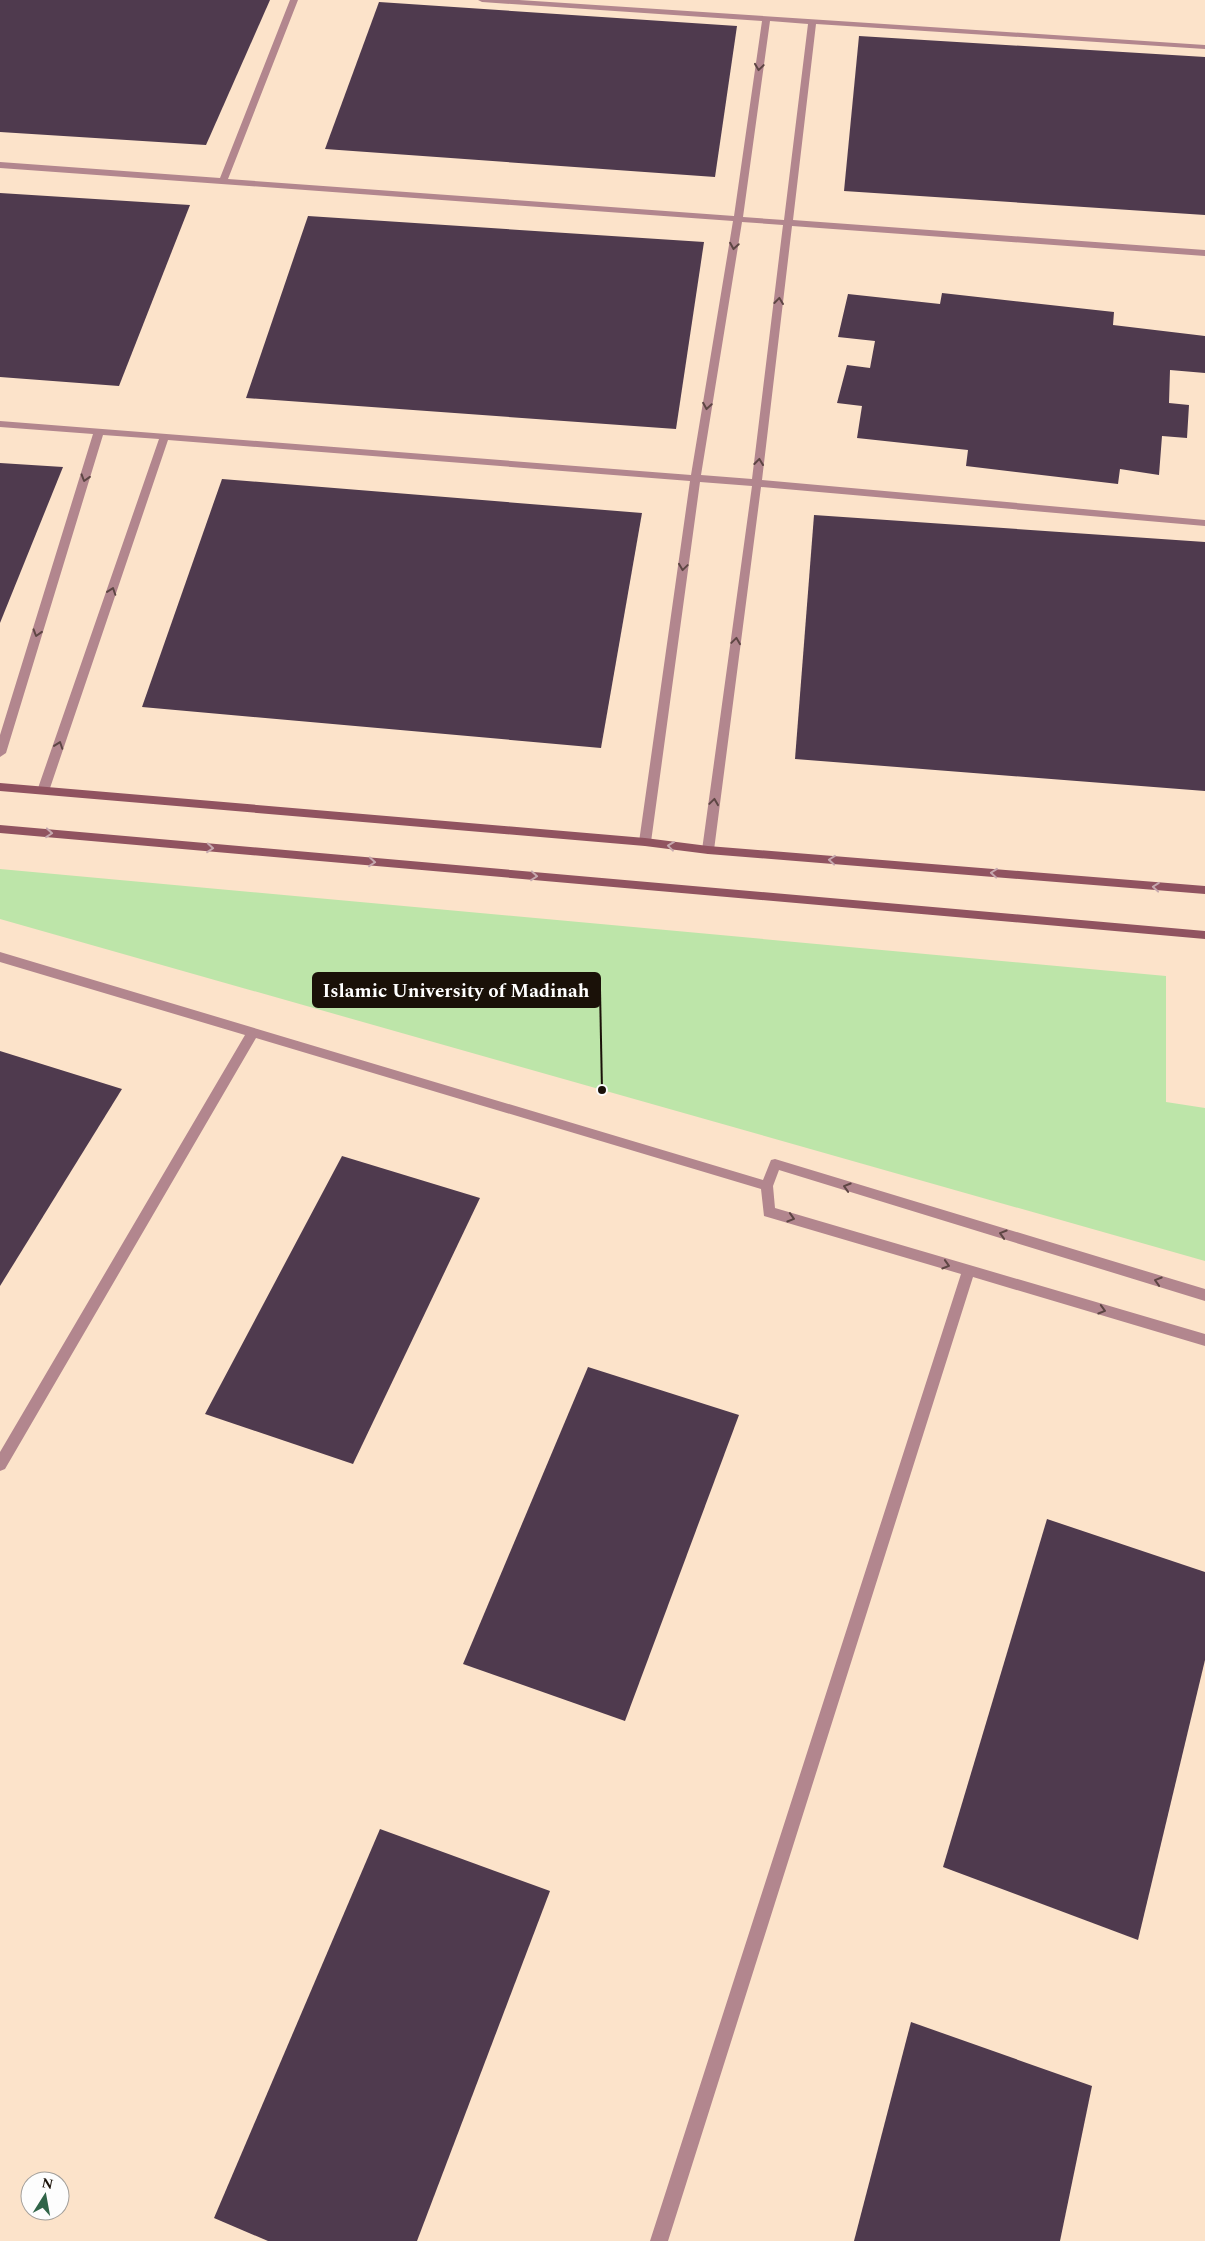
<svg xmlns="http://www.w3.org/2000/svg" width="1205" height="2241" font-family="Spectral,serif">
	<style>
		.built { fill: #fce3ca; fill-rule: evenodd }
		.green { fill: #bde5a9 }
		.building { fill: #4f3a4e }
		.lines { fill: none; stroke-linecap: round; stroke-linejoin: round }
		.street { fill: #b2868e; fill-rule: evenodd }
		.secondary { fill: #905360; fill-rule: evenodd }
		.oneway { stroke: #5e4644 }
		.oneway2 { stroke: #c6a8ae }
		.leader { fill: none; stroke: #1a1108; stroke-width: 2 }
		.callout-dot { fill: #1a1108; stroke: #fdfdfd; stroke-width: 2 }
		.callout { fill: #1a1108; stroke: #1a1108; stroke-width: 2 }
		.callout-label { font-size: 19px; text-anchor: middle; font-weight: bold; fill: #fff }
	</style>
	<rect width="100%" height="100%" fill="#fcedde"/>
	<path class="built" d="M 0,0 L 1205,0 L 1205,2241 L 0,2241 ZM 30,2181 L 60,2181 L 60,2211 L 30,2211 Z"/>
	<path class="green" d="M 0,869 L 1166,976 L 1166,1102 L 1205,1108 L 1205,1261 L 0,919 Z"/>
	<g class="building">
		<path d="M 0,0 L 270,0 L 206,145 L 0,132 Z"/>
		<path d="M 379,2 L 737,26 L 715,177 L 325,149 Z"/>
		<path d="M 859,36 L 1205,57 L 1205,215 L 844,191 Z"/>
		<path d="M 0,193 L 190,205 L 119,386 L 0,377 Z"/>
		<path d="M 308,216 L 704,242 L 676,429 L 246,398 Z"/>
		<path d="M 942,293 L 1114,312 L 1113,325 L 1205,336 L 1205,373 L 1170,370 L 1169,403 L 1189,405 L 1187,438 L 1162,436 L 1159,475 L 1120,469 L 1118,484 L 966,466 L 968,450 L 857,438 L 862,406 L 837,403 L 847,365 L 870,368 L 875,341 L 838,337 L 848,294 L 940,304 Z"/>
		<path d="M 0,463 L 63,467 L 0,623 Z"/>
		<path d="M 222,479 L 642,513 L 601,748 L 142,707 Z"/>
		<path d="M 814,515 L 1205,542 L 1205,791 L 795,759 Z"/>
		<path d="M 0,1051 L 122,1089 L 0,1286 Z"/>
		<path d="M 342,1156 L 480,1198 L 353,1464 L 205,1414 Z"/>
		<path d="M 588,1367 L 739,1415 L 625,1721 L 463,1664 Z"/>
		<path d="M 1047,1519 L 1205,1572 L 1205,1660 L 1138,1940 L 943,1867 Z"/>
		<path d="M 380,1829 L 550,1891 L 417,2241 L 268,2241 L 214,2218 Z"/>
		<path d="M 911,2022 L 1092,2086 L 1060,2241 L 854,2241 Z"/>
	</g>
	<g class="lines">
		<g class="street">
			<path d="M 290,0 L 298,0 L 228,179 L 734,216 L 762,21 L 482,2 L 478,0 L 519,0 L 1205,45 L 1205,49 L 816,24 L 793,220 L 1205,250 L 1205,256 L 792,226 L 762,480 L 1205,520 L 1205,526 L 761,487 L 714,850 L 708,854 L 702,850 L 752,486 L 700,482 L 651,842 L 645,846 L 639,842 L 690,481 L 168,440 L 49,791 L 47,794 L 39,794 L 37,791 L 159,439 L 103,435 L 6,753 L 0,757 L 0,735 L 93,434 L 0,427 L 0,421 L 691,475 L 733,221 L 0,168 L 0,162 L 220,178 ZM 770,21 L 808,24 L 784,220 L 743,217 ZM 742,222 L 783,225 L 752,479 L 701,475 Z"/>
			<path d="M 0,952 L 763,1180 L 771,1160 L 775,1159 L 1205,1289 L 1205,1301 L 779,1170 L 773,1186 L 775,1208 L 1205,1334 L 1205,1346 L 973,1277 L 668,2241 L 650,2241 L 961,1274 L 764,1216 L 761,1189 L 256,1038 L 5,1469 L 0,1471 L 0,1452 L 245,1035 L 0,962 Z"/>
		</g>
		<g class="secondary">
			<path d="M 0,783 L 645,838 L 708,846 L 1205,886 L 1205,894 L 708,854 L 645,846 L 0,791 Z"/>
			<path d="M 0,825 L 1205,931 L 1205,939 L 0,833 Z"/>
		</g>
	</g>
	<defs><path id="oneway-chevron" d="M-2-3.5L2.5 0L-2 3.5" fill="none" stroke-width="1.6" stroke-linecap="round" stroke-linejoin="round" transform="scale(1.25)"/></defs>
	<g class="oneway">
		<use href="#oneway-chevron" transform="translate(759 67) rotate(98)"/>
		<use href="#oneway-chevron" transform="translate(734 246) rotate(99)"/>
		<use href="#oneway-chevron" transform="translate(779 301) rotate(-83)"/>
		<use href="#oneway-chevron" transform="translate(707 406) rotate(99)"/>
		<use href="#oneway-chevron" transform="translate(759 462) rotate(-83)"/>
		<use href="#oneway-chevron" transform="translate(85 478) rotate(107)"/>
		<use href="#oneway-chevron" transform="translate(683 567) rotate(98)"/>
		<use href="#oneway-chevron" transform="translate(112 591) rotate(-71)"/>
		<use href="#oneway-chevron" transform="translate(37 633) rotate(107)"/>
		<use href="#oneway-chevron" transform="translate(736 641) rotate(-82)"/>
		<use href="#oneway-chevron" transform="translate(59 745) rotate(-71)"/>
		<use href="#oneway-chevron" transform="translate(714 802) rotate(-82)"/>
		<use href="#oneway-chevron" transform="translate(847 1187) rotate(-163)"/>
		<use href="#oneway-chevron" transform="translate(791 1218) rotate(17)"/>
		<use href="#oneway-chevron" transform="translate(1003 1234) rotate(-163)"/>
		<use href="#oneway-chevron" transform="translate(946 1265) rotate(17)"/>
		<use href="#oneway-chevron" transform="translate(1158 1281) rotate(-163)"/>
		<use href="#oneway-chevron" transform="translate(1102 1310) rotate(16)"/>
	</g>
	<g class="oneway2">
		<use href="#oneway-chevron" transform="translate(49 833) rotate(5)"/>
		<use href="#oneway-chevron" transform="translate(671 846) rotate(-173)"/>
		<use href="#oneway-chevron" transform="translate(210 848) rotate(5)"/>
		<use href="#oneway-chevron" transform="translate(832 860) rotate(-175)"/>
		<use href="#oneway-chevron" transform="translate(372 862) rotate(5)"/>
		<use href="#oneway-chevron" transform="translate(994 873) rotate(-175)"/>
		<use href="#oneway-chevron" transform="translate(534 876) rotate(5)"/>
		<use href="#oneway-chevron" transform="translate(1156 887) rotate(-175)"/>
	</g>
	<path class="leader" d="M602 1090L600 990"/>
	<circle class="callout-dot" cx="602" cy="1090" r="5"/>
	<rect class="callout" x="313" y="973" width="287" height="34" rx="5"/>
	<g class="callout-label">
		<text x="456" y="997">Islamic University of Madinah</text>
	</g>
	<g transform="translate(45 2196) rotate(11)"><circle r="24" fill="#fdfdfd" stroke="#a29f9b"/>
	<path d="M0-4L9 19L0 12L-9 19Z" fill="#306448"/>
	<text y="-8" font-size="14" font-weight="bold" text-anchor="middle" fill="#1a1108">N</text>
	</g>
</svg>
